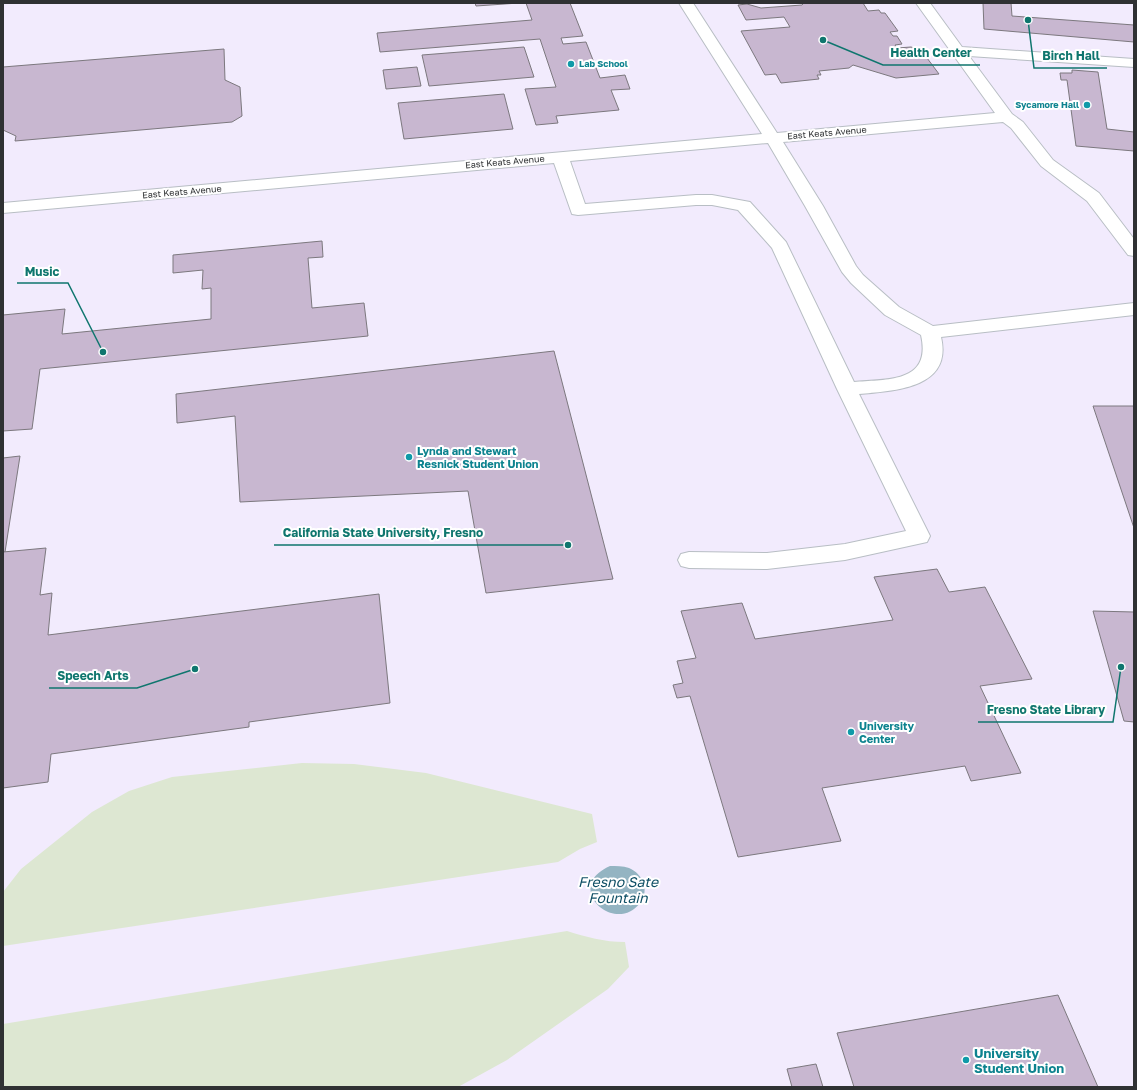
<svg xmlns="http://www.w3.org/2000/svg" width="1137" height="1090" font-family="'Golos Text',sans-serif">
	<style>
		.education { fill: #f2ebfd }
		.green { fill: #dde7d2 }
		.water { fill: #94b4c2 }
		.building { fill: #c8b7d0; stroke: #7c787e }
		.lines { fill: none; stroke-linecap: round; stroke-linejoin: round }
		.minor-casing { stroke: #b8bec4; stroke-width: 2 }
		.minor { fill: #fff; fill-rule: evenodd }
		.culture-dot { fill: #0f9aa8; stroke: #fff; stroke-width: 1.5 }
		.labels { text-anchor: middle; stroke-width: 4; stroke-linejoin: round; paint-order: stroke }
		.far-culture-label { font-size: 9px; font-weight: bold; fill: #0d838f; stroke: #fff; text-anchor: start }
		.far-street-label { font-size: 9px; fill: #2f3133; stroke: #fff }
		.culture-label { font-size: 11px; font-weight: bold; fill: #0d838f; stroke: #fff; text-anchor: start }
		.near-culture-label { font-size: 13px; font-weight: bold; fill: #0d838f; stroke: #fff; text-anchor: start }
		.near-water-label { font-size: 14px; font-style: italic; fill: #0f4f65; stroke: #fff }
		.leader { fill: none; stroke: #0f766e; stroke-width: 1.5 }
		.callout-dot { fill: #0f766e; stroke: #fff; stroke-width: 1.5 }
		.callout-label { font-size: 12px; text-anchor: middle; font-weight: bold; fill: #0f766e; stroke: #fff; stroke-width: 4; stroke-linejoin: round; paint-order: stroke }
	</style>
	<rect width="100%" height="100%" fill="#f5f9fe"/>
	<rect class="education" x="3" y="3" width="1131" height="1084"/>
	<g class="green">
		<path d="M 302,763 L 354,764 L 426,773 L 592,814 L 597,842 L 580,849 L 558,862 L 3,946 L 3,892 L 21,869 L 92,812 L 129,791 L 172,777 Z"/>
		<path d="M 567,931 C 586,937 604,942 625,942 L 629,967 L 608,989 L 507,1060 L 458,1087 L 3,1087 L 3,1024 Z"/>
	</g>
	<path class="water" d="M 610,866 C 616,866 623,866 629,868 C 643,874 650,890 640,903 C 615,936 562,887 610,866 Z"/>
	<g class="building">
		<path d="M 475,3 L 519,3 L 476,6 Z"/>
		<path d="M 526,3 L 570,3 L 583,36 L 561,38 L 563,44 L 586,42 L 600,78 L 625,75 L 630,89 L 611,90 L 619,110 L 556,116 L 558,123 L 536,125 L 525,89 L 556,87 L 540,39 L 380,52 L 377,33 L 532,20 Z"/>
		<path d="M 804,3 L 863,3 L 868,11 L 879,10 L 881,13 L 885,13 L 898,31 L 890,32 L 893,36 L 897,36 L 902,44 L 895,45 L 897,48 L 911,47 L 921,50 L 939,74 L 896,78 L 853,65 L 849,68 L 819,71 L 821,75 L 817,75 L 819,79 L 781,83 L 776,74 L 765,75 L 741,31 L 790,27 L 784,17 L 746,20 L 738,5 L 747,4 L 761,8 L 802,5 Z"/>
		<path d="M 983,3 L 1011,3 L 1012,16 L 1134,25 L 1134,42 L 984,29 Z"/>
		<path d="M 524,47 L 534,77 L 429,86 L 422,55 Z"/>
		<path d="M 224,49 L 225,80 L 240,87 L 242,116 L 232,122 L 15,141 L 16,136 L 3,130 L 3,67 Z"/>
		<path d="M 417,67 L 421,86 L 386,89 L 383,70 Z"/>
		<path d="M 1072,70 L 1098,72 L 1107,129 L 1134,132 L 1134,151 L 1076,146 L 1067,80 L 1061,80 L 1060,73 L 1072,73 Z"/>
		<path d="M 504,94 L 513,129 L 404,139 L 398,103 Z"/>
		<path d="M 322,241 L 323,257 L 308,258 L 312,308 L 364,303 L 368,336 L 40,369 L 32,429 L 3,431 L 3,315 L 65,309 L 62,334 L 211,319 L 211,288 L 202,289 L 203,270 L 173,273 L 173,255 Z"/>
		<path d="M 554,351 L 613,579 L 486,593 L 468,491 L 240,502 L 235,416 L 177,423 L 176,394 Z"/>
		<path d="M 1093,406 L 1134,406 L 1134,528 Z"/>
		<path d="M 20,456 L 5,552 L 3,552 L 3,458 Z"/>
		<path d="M 46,548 L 40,595 L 52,593 L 48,635 L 379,594 L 390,703 L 249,722 L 249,727 L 51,754 L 48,782 L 3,788 L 3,552 Z"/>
		<path d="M 937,569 L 949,592 L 985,587 L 1032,679 L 980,686 L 1021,773 L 971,781 L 965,766 L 822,788 L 841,841 L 738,857 L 690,696 L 677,698 L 673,685 L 683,683 L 677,661 L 696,658 L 681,611 L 742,603 L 755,639 L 893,620 L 874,577 Z"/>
		<path d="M 1093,611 L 1134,612 L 1134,722 L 1124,721 Z"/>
		<path d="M 1058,995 L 1098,1087 L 854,1087 L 837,1033 Z"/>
		<path d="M 816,1064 L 823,1087 L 792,1087 L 787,1069 Z"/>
	</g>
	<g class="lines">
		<g class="minor-casing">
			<path id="minor" d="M 679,3 L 693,3 L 777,133 L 995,113 L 916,3 L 930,3 L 962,47 L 1134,59 L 1134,67 L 969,56 L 1012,114 L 1023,122 L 1053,160 L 1099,193 L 1134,239 L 1134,256 L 1128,255 L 1087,201 L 1041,166 L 1011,128 L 1003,122 L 783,142 L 823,206 L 856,266 L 863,275 L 899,307 L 933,326 L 1134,303 L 1134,315 L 941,337 C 953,388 895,391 859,394 L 930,536 L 927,542 L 845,560 L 767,569 L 689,568 L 681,566 L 678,560 L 681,554 L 689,552 L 767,553 L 845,544 L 906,531 L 837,389 L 772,248 L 738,210 L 712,205 L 696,205 L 578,215 L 572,214 L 554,163 L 3,213 L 3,203 L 762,134 ZM 768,143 L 805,206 L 842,272 L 851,283 L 885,315 L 921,335 C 932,383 887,379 854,382 L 786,242 L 750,202 L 712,195 L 696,195 L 585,204 L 570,161 Z"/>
		</g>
		<use href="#minor" class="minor"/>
	</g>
	<g class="culture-dot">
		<circle cx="571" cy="64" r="4"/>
		<circle cx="1087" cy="105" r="4"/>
		<circle cx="409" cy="457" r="4"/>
		<circle cx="851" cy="732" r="4"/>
		<circle cx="966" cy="1060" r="4"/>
	</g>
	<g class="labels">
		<g class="far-culture-label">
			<text x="579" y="67">Lab School</text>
			<text x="1079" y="108" text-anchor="end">Sycamore Hall</text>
		</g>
		<g class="far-street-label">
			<text transform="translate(827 133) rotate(-5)" y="3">East Keats Avenue</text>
			<text transform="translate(505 162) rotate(-5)" y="3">East Keats Avenue</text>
			<text transform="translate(182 192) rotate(-5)" y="3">East Keats Avenue</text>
		</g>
		<g class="culture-label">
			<text x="417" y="455">Lynda and Stewart<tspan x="417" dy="13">Resnick Student Union</tspan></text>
			<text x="859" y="730">University<tspan x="859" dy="13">Center</tspan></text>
		</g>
		<g class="near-culture-label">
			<text x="974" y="1058">University<tspan x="974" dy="15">Student Union</tspan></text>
		</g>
		<g class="near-water-label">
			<text x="618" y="887">Fresno Sate<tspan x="618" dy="16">Fountain</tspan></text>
		</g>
	</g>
	<path class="leader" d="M823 40L883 65H980M1028 20L1034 68H1107M103 352L68 283H17M568 545L491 545H274M195 669L137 688H49M1121 667L1113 722H978"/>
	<g class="callout-dot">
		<circle cx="823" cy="40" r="4"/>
		<circle cx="1028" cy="20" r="4"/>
		<circle cx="103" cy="352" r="4"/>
		<circle cx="568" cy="545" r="4"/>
		<circle cx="195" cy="669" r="4"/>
		<circle cx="1121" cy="667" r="4"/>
	</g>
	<g class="callout-label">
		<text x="931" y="57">Health Center</text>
		<text x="1071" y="60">Birch Hall</text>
		<text x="42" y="276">Music</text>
		<text x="383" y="537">California State University, Fresno</text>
		<text x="93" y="680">Speech Arts</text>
		<text x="1046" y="714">Fresno State Library</text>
	</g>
	<rect width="1137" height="1090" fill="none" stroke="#2f3133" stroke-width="8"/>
</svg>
